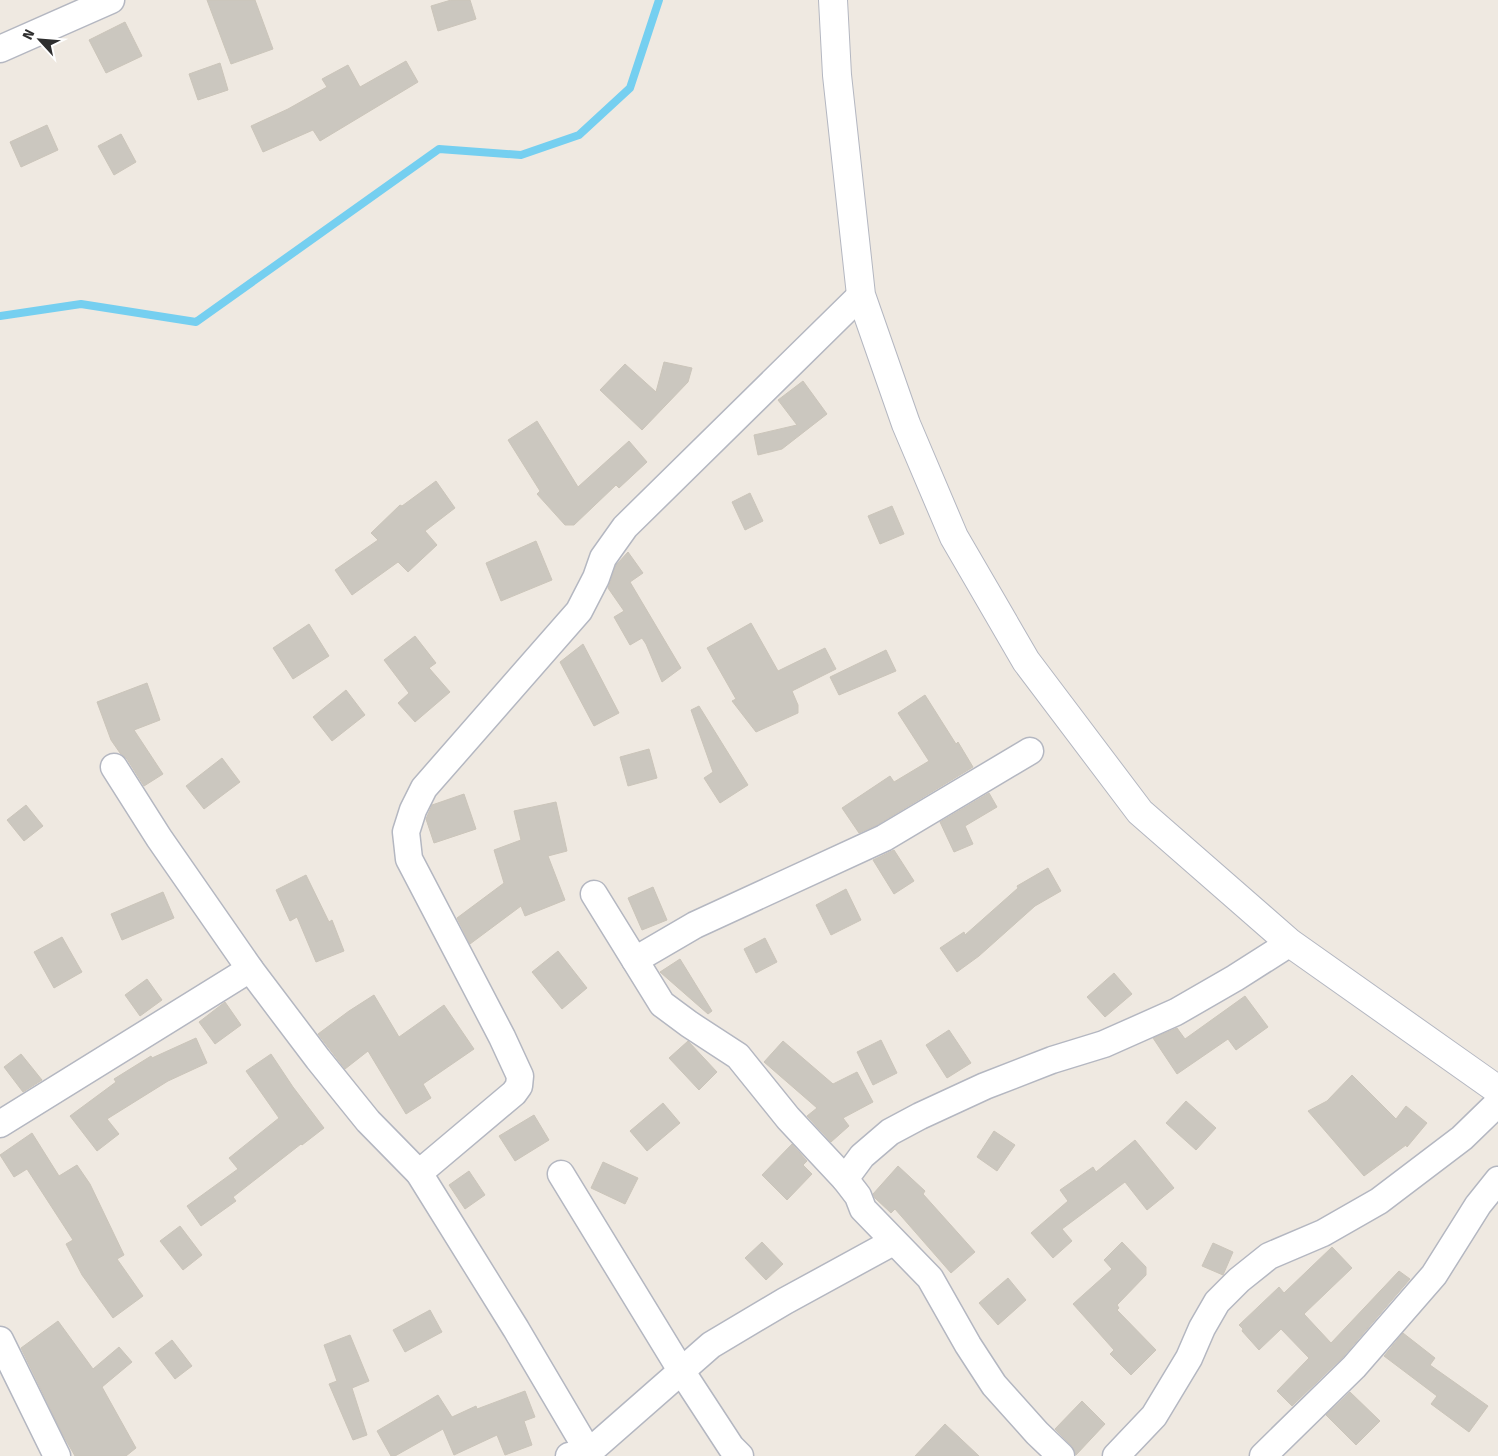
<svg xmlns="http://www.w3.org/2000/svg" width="1498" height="1456" font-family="'Fira Sans',sans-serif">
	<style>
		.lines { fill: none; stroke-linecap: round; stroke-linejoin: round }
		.stream { stroke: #75cff0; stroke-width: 8 }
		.building { fill: #cbc7bf; stroke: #cbc5ba }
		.street-casing { stroke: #b4b7c1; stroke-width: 29 }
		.secondary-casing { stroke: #b4b7c1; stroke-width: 30 }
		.street { stroke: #fff; stroke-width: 26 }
		.secondary { stroke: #fff; stroke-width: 28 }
	</style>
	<rect width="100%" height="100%" fill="#efe9e1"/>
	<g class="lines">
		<path class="stream" d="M 0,316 L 81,304 L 196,322 L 439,149 L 521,155 L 579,135 L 630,88 L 659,0"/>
	</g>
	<g class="building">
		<path d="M 207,0 L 255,0 L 273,49 L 231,64 Z"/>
		<path d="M 451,0 L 470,0 L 476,19 L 438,31 L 431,6 Z"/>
		<path d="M 125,22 L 142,56 L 106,73 L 89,40 Z"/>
		<path d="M 406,61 L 418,82 L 320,141 L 313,130 L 263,152 L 251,126 L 288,109 L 327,87 L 322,79 L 348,65 L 360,87 Z"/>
		<path d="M 220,63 L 228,90 L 198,100 L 189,74 Z"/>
		<path d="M 47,125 L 58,150 L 21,167 L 10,142 Z"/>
		<path d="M 121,134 L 136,162 L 114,175 L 98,146 Z"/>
		<path d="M 664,362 L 692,368 L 688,382 L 642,430 L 600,390 L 625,364 L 656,392 Z"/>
		<path d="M 803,381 L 827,414 L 782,449 L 758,455 L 754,435 L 797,425 L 778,400 Z"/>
		<path d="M 537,421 L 578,487 L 629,441 L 647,462 L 619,488 L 616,485 L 574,525 L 565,525 L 537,494 L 540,491 L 508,440 Z"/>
		<path d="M 436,481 L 455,508 L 425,531 L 437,545 L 408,572 L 398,562 L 352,595 L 335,570 L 378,540 L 371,533 L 400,505 L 402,506 Z"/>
		<path d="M 750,493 L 763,521 L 745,530 L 732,502 Z"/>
		<path d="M 892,506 L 904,534 L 880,544 L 868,516 Z"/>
		<path d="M 536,541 L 552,580 L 501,601 L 486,563 Z"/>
		<path d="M 628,552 L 643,573 L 630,582 L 681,668 L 662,682 L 646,644 L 642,638 L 630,645 L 614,617 L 624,611 L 608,588 L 616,565 Z"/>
		<path d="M 751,623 L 778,671 L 825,648 L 836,669 L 792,691 L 798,705 L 798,713 L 756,732 L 732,701 L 736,699 L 707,648 Z"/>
		<path d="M 309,624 L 329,656 L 293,679 L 273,648 Z"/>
		<path d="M 415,636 L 436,663 L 429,668 L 450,692 L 415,722 L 398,703 L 409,693 L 384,660 Z"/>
		<path d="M 583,644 L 619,713 L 594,726 L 560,662 Z"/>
		<path d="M 886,650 L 896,671 L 839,695 L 830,677 Z"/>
		<path d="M 147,683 L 160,720 L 134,730 L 163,774 L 144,786 L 127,759 L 120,753 L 111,740 L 97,702 Z"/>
		<path d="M 346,690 L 365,715 L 332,741 L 313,717 Z"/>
		<path d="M 925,695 L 956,744 L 958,742 L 973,767 L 877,825 L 859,833 L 842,808 L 890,776 L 894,782 L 929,761 L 898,713 Z"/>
		<path d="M 699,706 L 748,785 L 720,803 L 704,778 L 713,772 L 691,710 Z"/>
		<path d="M 649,749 L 657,778 L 628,786 L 620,757 Z"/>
		<path d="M 222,758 L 240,782 L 204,809 L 186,786 Z"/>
		<path d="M 989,793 L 997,807 L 965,826 L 973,844 L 954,852 L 940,822 Z"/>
		<path d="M 464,794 L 476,829 L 434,843 L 426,819 L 432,805 Z"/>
		<path d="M 556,802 L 567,851 L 548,856 L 565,900 L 525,916 L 521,906 L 470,944 L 457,918 L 504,883 L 494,850 L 521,840 L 514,811 Z"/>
		<path d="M 26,805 L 43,826 L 24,841 L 7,820 Z"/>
		<path d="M 894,850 L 914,881 L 894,894 L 873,860 Z"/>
		<path d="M 1048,868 L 1061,891 L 1035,906 L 979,956 L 957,972 L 940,948 L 964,932 L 965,935 L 1018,888 L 1017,886 Z"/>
		<path d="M 306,875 L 329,922 L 332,920 L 344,951 L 316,962 L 297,917 L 290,921 L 276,890 Z"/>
		<path d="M 653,887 L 667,920 L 642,930 L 628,898 Z"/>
		<path d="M 846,889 L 861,920 L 831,935 L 816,905 Z"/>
		<path d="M 163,892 L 174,918 L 122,940 L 111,914 Z"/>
		<path d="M 62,937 L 82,972 L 54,988 L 34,952 Z"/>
		<path d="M 765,938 L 777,962 L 756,973 L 744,949 Z"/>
		<path d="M 558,951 L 587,988 L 562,1009 L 532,972 Z"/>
		<path d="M 680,959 L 712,1011 L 708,1014 L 660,972 Z"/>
		<path d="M 1114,973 L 1132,994 L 1105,1017 L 1087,997 Z"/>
		<path d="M 147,979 L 162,1000 L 140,1016 L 125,995 Z"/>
		<path d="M 374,995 L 399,1037 L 444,1005 L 474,1049 L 423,1084 L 431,1098 L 406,1114 L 368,1051 L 345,1069 L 318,1034 L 349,1011 Z"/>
		<path d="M 1245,996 L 1268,1027 L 1236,1050 L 1228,1039 L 1177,1074 L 1153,1038 L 1177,1028 L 1185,1039 Z"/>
		<path d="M 225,1002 L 241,1025 L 215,1044 L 199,1022 Z"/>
		<path d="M 949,1030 L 971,1063 L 947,1078 L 926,1045 Z"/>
		<path d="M 196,1038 L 207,1063 L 168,1081 L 107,1119 L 119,1134 L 97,1151 L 70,1116 L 116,1082 L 114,1079 L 151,1056 L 152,1058 Z"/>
		<path d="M 881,1040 L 897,1073 L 873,1085 L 857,1052 Z"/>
		<path d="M 688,1041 L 717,1072 L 699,1090 L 669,1058 Z"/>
		<path d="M 783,1041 L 833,1084 L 857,1072 L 873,1102 L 843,1118 L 849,1126 L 831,1142 L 807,1116 L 817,1108 L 764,1062 Z"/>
		<path d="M 21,1054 L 42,1080 L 23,1092 L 4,1067 Z"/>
		<path d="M 271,1054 L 293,1087 L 324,1128 L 302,1145 L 301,1144 L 233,1197 L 236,1201 L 201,1226 L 187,1206 L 238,1169 L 229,1158 L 279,1118 L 246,1071 Z"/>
		<path d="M 1352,1075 L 1396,1119 L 1406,1106 L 1427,1123 L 1407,1147 L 1406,1145 L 1364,1176 L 1308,1111 L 1327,1101 Z"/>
		<path d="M 1186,1101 L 1216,1128 L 1196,1150 L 1166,1123 Z"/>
		<path d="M 663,1103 L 680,1123 L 647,1151 L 630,1131 Z"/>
		<path d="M 534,1115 L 549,1140 L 515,1161 L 499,1136 Z"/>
		<path d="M 994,1131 L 1015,1145 L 997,1171 L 977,1157 Z"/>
		<path d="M 32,1133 L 59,1176 L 77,1165 L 90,1184 L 124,1255 L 117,1259 L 143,1296 L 113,1318 L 82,1275 L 66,1244 L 73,1240 L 27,1169 L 14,1177 L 0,1155 Z"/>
		<path d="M 1135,1140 L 1174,1188 L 1147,1210 L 1125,1182 L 1062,1229 L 1072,1241 L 1053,1258 L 1031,1233 L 1068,1201 L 1060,1190 L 1093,1167 L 1096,1172 Z"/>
		<path d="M 792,1144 L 807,1161 L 803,1165 L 812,1174 L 787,1200 L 762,1175 Z"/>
		<path d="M 603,1162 L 638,1178 L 625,1204 L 591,1188 Z"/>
		<path d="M 898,1166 L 925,1191 L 923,1194 L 975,1252 L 951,1273 L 895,1209 L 891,1213 L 875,1198 L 873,1194 Z"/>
		<path d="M 469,1171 L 485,1195 L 465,1209 L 449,1185 Z"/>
		<path d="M 180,1226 L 202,1255 L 183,1270 L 160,1241 Z"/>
		<path d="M 762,1242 L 783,1264 L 766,1280 L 745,1258 Z"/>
		<path d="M 1122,1242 L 1146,1267 L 1146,1275 L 1117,1305 L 1119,1308 L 1117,1310 L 1156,1350 L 1131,1375 L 1110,1354 L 1114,1350 L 1073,1304 L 1112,1269 L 1104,1260 Z"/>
		<path d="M 1213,1243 L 1233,1252 L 1223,1275 L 1202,1266 Z"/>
		<path d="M 1332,1247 L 1352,1268 L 1304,1314 L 1331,1343 L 1399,1271 L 1410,1279 L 1343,1357 L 1292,1406 L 1277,1391 L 1309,1358 L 1281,1329 L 1259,1350 L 1242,1331 L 1243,1329 L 1239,1325 L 1279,1287 L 1284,1293 Z"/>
		<path d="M 1008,1278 L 1026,1300 L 998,1325 L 979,1303 Z"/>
		<path d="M 430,1310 L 442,1332 L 405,1352 L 393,1330 Z"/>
		<path d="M 58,1321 L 93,1369 L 119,1347 L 132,1362 L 102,1387 L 136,1448 L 126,1456 L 75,1456 L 63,1435 L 21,1348 Z"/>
		<path d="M 1403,1333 L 1435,1358 L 1430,1365 L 1488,1406 L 1469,1432 L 1431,1404 L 1437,1396 L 1384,1356 Z"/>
		<path d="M 350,1335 L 369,1381 L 352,1388 L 367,1435 L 353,1440 L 329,1384 L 337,1381 L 324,1345 Z"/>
		<path d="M 172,1340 L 192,1366 L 175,1379 L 155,1353 Z"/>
		<path d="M 525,1391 L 535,1417 L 524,1421 L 532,1445 L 505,1455 L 497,1435 L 454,1455 L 443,1429 L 395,1456 L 391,1456 L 377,1431 L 438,1395 L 452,1417 L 476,1406 L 477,1409 Z"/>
		<path d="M 1350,1392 L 1380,1421 L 1356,1445 L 1326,1415 Z"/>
		<path d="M 1082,1401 L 1105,1424 L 1076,1455 L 1072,1446 L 1055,1429 Z"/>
		<path d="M 945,1424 L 979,1456 L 915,1456 Z"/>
	</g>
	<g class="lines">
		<g class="street-casing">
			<g id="street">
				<path d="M 0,49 L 111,0"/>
				<path d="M 114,767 L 159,838 L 250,969 L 318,1059 L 368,1121 L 419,1173 L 516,1329 L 591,1456"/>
				<path d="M 594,894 L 662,1004 L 689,1024 L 738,1056 L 788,1118 L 845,1179"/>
				<path d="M 635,960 L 695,925 L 884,838 L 1030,751"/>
				<path d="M 0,1124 L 250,969"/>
				<path d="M 419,1173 L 514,1093 L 519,1086 L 520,1076 L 502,1037 L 409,859 L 406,832 L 413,810 L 424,788 L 579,611 L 596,578 L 603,558 L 625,527 L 861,295"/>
				<path d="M 561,1174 L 682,1372 L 731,1447 L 740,1456"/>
				<path d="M 0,1340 L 57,1456"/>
				<path d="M 569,1456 L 589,1452 L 711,1345 L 785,1301 L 893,1242"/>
				<path d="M 1061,1456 L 1037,1433 L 994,1385 L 968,1345 L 930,1278 L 863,1209 L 858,1196 L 845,1179 L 862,1156 L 890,1132 L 920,1116 L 985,1086 L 1052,1060 L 1104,1044 L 1176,1012 L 1235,978 L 1290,943"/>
				<path d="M 1116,1456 L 1154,1416 L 1189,1358 L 1202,1328 L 1217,1302 L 1239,1280 L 1269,1256 L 1323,1233 L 1379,1201 L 1462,1138 L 1498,1103"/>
				<path d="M 1263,1456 L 1354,1367 L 1434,1275 L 1478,1205 L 1498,1180"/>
			</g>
		</g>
		<g class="secondary-casing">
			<path id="secondary" d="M 833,0 L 837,75 L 861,295 L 906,424 L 954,537 L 1026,661 L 1140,812 L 1290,943 L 1498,1090"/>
		</g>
		<use href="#street" class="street"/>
		<use href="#secondary" class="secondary"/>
	</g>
	<g transform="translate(40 40) rotate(296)" stroke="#ffffff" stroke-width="4" paint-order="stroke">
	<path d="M0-4L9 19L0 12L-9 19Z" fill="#2e2e2e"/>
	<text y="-8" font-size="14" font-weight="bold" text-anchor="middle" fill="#2e2e2e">N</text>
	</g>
</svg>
